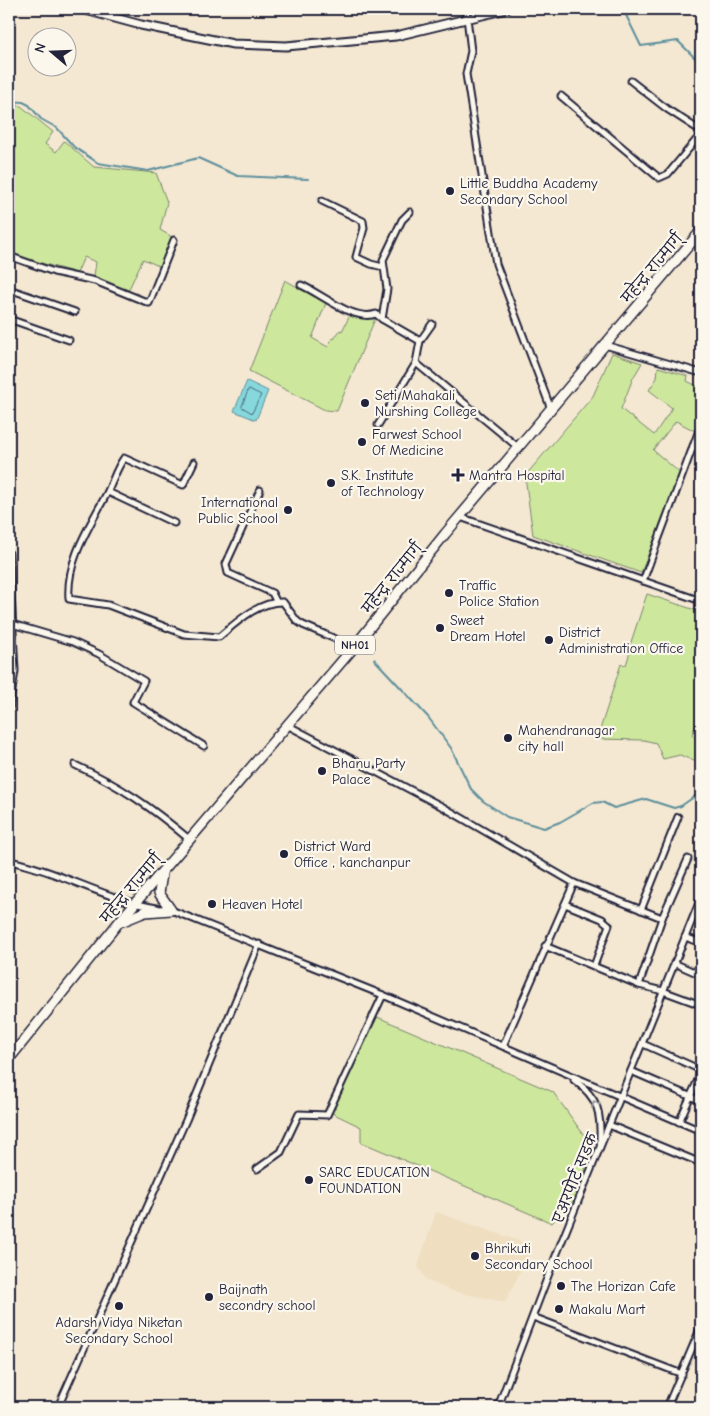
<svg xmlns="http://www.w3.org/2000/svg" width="710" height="1416" font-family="'Comic Neue','Playpen Sans Deva',sans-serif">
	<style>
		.built { fill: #efdec0 }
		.green { fill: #cde79d; stroke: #78846c }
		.water { fill: #86d8dd; stroke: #5e8f9c }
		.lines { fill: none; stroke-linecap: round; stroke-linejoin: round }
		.shore { stroke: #4a6b7c; stroke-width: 1 }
		.stream { stroke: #5e8f9c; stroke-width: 2 }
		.street-casing { stroke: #22223b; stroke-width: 9 }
		.secondary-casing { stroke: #22223b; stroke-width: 11 }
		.highway-casing { stroke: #22223b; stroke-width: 12 }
		.street { stroke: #fbf7ec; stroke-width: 5 }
		.secondary { stroke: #fbf7ec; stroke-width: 7 }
		.highway { stroke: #fbf7ec; stroke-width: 9 }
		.oneway { stroke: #99979c }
		.poi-dot { fill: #22223b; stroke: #fbf7ec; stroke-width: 2 }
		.labels { text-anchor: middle; stroke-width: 4.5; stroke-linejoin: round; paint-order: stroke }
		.shield { fill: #fbf7ec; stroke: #636270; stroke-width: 1 }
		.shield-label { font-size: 12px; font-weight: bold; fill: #22223b }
		.poi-label { font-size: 14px; fill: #22223b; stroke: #fbf7ec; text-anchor: start }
		.street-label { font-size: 14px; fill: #22223b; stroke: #fbf7ec }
	</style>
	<rect width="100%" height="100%" fill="#f4e8d2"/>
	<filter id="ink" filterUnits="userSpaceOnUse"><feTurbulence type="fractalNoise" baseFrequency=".02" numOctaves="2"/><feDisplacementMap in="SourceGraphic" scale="10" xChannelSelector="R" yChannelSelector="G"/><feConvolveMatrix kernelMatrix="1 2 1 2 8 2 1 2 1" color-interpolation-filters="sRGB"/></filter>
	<g filter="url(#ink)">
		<path class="built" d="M 436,1212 L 533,1246 L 505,1302 L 452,1291 L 426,1280 L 418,1266 Z"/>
		<g class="green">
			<path d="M 9,105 L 21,106 L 53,132 L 45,144 L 56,152 L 64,141 L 94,167 L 156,173 L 167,202 L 160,230 L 174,238 L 161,267 L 143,259 L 128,291 L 94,276 L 96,262 L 84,257 L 77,273 L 9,254 Z"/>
			<path d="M 285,280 L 326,303 L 312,338 L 328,347 L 332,338 L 334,339 L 340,330 L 342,331 L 350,315 L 375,319 L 337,411 L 325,410 L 249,371 Z"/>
			<path d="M 612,353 L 642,363 L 633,378 L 621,409 L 654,435 L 672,408 L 649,390 L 657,378 L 658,367 L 688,376 L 687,381 L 701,388 L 701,414 L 695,431 L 676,421 L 653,450 L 680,473 L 641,573 L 533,535 L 525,476 L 593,396 Z"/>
			<path d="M 647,594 L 701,612 L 701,711 L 692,735 L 701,741 L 701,764 L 680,755 L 663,759 L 656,743 L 644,740 L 597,739 L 621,664 L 626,665 L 630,652 L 628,651 Z"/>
			<path d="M 375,1016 L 553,1092 L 591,1145 L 581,1189 L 577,1197 L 552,1223 L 361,1142 L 361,1127 L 332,1113 Z"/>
		</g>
		<path class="water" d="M 247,381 L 268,391 L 256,420 L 234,411 Z"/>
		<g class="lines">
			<path class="shore" d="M 249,389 L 261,395 L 252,413 L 242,407 Z"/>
			<g class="stream">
				<path d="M 623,9 L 641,46 L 678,41 L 701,64"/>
				<path d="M 9,101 L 23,102 L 29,105 L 41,119 L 57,128 L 74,147 L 98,163 L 148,171 L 198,158 L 238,176 L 308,179"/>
				<path d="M 374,659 L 428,717 L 451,748 L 471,789 L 483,801 L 507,817 L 544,828 L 560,822 L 593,803 L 602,802 L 614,808 L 646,799 L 674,808 L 681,806 L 701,792"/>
			</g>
			<g class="street-casing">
				<g id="street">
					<path d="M 466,9 L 471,51 L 466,74 L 496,264 L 551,409"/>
					<path d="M 631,81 L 667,109 L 701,131"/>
					<path d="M 561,96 L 659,178 L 668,174 L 701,134"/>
					<path d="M 322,201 L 363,221 L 364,228 L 356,257 L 371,264 L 383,267"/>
					<path d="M 410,212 L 402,220 L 383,260 L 387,289 L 382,319 L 420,341"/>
					<path d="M 9,256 L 54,272 L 95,281 L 149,303 L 174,240"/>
					<path d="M 301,285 C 322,294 353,322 376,314 L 382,319"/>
					<path d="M 9,289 L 75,312"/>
					<path d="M 9,319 L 69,340"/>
					<path d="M 605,345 L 701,373"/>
					<path d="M 416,363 L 519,448"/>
					<path d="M 378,425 L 416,363 L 420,341 L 432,324"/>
					<path d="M 693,446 L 701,450"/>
					<path d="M 194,462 L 183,485 L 124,458 C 116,469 113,481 107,493 C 90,526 66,560 69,599 L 108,605 L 184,634 L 219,637 C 237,622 259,601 283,602 L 297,621 L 303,625 L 354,647"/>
					<path d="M 260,490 L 226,564 L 228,573 L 272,593 L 276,601"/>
					<path d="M 108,492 L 174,523"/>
					<path d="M 460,517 L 701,601"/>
					<path d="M 9,553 L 15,671 L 9,709"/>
					<path d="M 643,581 L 701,425"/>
					<path d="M 12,624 L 73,642 L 99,654 L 144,681 L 133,702 L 204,746"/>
					<path d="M 287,725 L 443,807 L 574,883 L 503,1046"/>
					<path d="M 75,765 C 121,786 151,807 190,840"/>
					<path d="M 9,861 C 60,871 106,900 157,908"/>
					<path d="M 574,883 L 662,918 L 639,985"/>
					<path d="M 565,904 L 602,919 L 609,925 L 594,966"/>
					<path d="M 171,910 L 383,995 L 701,1131"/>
					<path d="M 641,910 L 678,817"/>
					<path d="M 662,918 L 688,859"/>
					<path d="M 685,937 L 701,943"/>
					<path d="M 545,946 L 639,985 L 663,991 L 701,1005"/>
					<path d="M 674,963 L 701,975"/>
					<path d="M 643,1044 L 701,1070"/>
					<path d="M 631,1071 L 701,1101"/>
					<path d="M 574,1080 C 599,1098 601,1113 600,1142"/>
					<path d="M 679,1122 L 701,1073"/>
					<path d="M 609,1125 L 701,1163"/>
					<path d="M 257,1169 L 281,1152 L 299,1114 L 327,1115 L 383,995"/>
					<path d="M 533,1317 L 682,1374"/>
					<path d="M 58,1407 L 186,1120 L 259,944"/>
					<path d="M 498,1407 L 551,1268 L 701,898"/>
					<path d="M 667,1407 L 701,1327"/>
				</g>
			</g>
			<g class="secondary-casing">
				<path id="secondary" d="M 82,9 L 141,25 L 233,44 L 286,46 L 396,36 L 507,9"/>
			</g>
			<g class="highway-casing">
				<g id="highway">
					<path d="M 123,921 L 145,912 L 171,910 L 159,893 L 162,874"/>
					<path d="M 9,1059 L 119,922 L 354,647 L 445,534 L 701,231"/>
				</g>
			</g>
			<use href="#street" class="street"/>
			<use href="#secondary" class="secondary"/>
			<use href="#highway" class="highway"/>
		</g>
		<defs><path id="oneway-chevron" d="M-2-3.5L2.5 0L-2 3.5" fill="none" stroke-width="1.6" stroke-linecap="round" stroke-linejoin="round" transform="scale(1.25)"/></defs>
		<use class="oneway" href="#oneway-chevron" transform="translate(595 1104) rotate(-114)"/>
	</g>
	<g class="poi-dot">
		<circle cx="450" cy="191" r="5"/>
		<circle cx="365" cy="403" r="5"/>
		<circle cx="362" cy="442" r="5"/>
		<path d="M455.5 467.5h5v5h5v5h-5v5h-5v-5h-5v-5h5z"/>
		<circle cx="331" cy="483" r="5"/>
		<circle cx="288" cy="510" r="5"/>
		<circle cx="449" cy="593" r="5"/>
		<circle cx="440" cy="628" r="5"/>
		<circle cx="549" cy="640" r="5"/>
		<circle cx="508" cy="738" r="5"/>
		<circle cx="322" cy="771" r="5"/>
		<circle cx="284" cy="854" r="5"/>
		<circle cx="212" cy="904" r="5"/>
		<circle cx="309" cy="1180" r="5"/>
		<circle cx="475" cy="1256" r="5"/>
		<circle cx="561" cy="1286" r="5"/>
		<circle cx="209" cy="1297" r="5"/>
		<circle cx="119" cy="1306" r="5"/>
		<circle cx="559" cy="1309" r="5"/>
	</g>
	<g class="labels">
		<rect class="shield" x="335" y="635.5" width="40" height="19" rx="4"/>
		<g class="shield-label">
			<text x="355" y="649">NH01</text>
		</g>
		<g class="poi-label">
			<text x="460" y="188">Little Buddha Academy<tspan x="460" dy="16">Secondary School</tspan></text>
			<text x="375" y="400">Seti Mahakali<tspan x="375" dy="16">Nurshing College</tspan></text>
			<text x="372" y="439">Farwest School<tspan x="372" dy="16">Of Medicine</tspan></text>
			<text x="341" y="480">S.K. Institute<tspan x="341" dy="16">of Technology</tspan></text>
			<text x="469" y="480">Mantra Hospital</text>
			<text x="278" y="507" text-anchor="end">International<tspan x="278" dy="16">Public School</tspan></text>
			<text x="459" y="590">Traffic<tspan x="459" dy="16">Police Station</tspan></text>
			<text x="450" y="625">Sweet<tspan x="450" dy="16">Dream Hotel</tspan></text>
			<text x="559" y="637">District<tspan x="559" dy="16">Administration Office</tspan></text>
			<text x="518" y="735">Mahendranagar<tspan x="518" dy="16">city hall</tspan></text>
			<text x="332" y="768">Bhanu Party<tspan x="332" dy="16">Palace</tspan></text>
			<text x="294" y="851">District Ward<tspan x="294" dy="16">Office , kanchanpur</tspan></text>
			<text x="222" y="909">Heaven Hotel</text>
			<text x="319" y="1177">SARC EDUCATION<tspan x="319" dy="16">FOUNDATION</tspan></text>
			<text x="485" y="1253">Bhrikuti<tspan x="485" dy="16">Secondary School</tspan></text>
			<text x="571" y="1291">The Horizan Cafe</text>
			<text x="219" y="1294">Baijnath<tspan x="219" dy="16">secondry school</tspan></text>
			<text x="569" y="1314">Makalu Mart</text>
			<text x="119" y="1327" text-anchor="middle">Adarsh Vidya Niketan<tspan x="119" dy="16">Secondary School</tspan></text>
		</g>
		<g class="street-label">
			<text transform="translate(652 268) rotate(-50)" y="5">महेन्द्र राज्मार्ग्</text>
			<text transform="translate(392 578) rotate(-51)" y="5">महेन्द्र राज्मार्ग्</text>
			<text transform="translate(131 888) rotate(-50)" y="5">महेन्द्र राज्मार्ग्</text>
			<text transform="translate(575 1178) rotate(-68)" y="5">एअरपोर्ट सडक</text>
		</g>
	</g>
	<rect width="710" height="1416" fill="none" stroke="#fbf7ec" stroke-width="30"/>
	<rect x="15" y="15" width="680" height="1386" fill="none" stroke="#22223b" stroke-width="2" filter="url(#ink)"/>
	<g transform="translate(52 52) rotate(289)"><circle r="24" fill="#fbf7ec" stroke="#a4a2a5"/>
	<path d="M0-4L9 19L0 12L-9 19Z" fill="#22223b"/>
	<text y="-8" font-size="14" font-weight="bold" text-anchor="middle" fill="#22223b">N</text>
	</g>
</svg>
